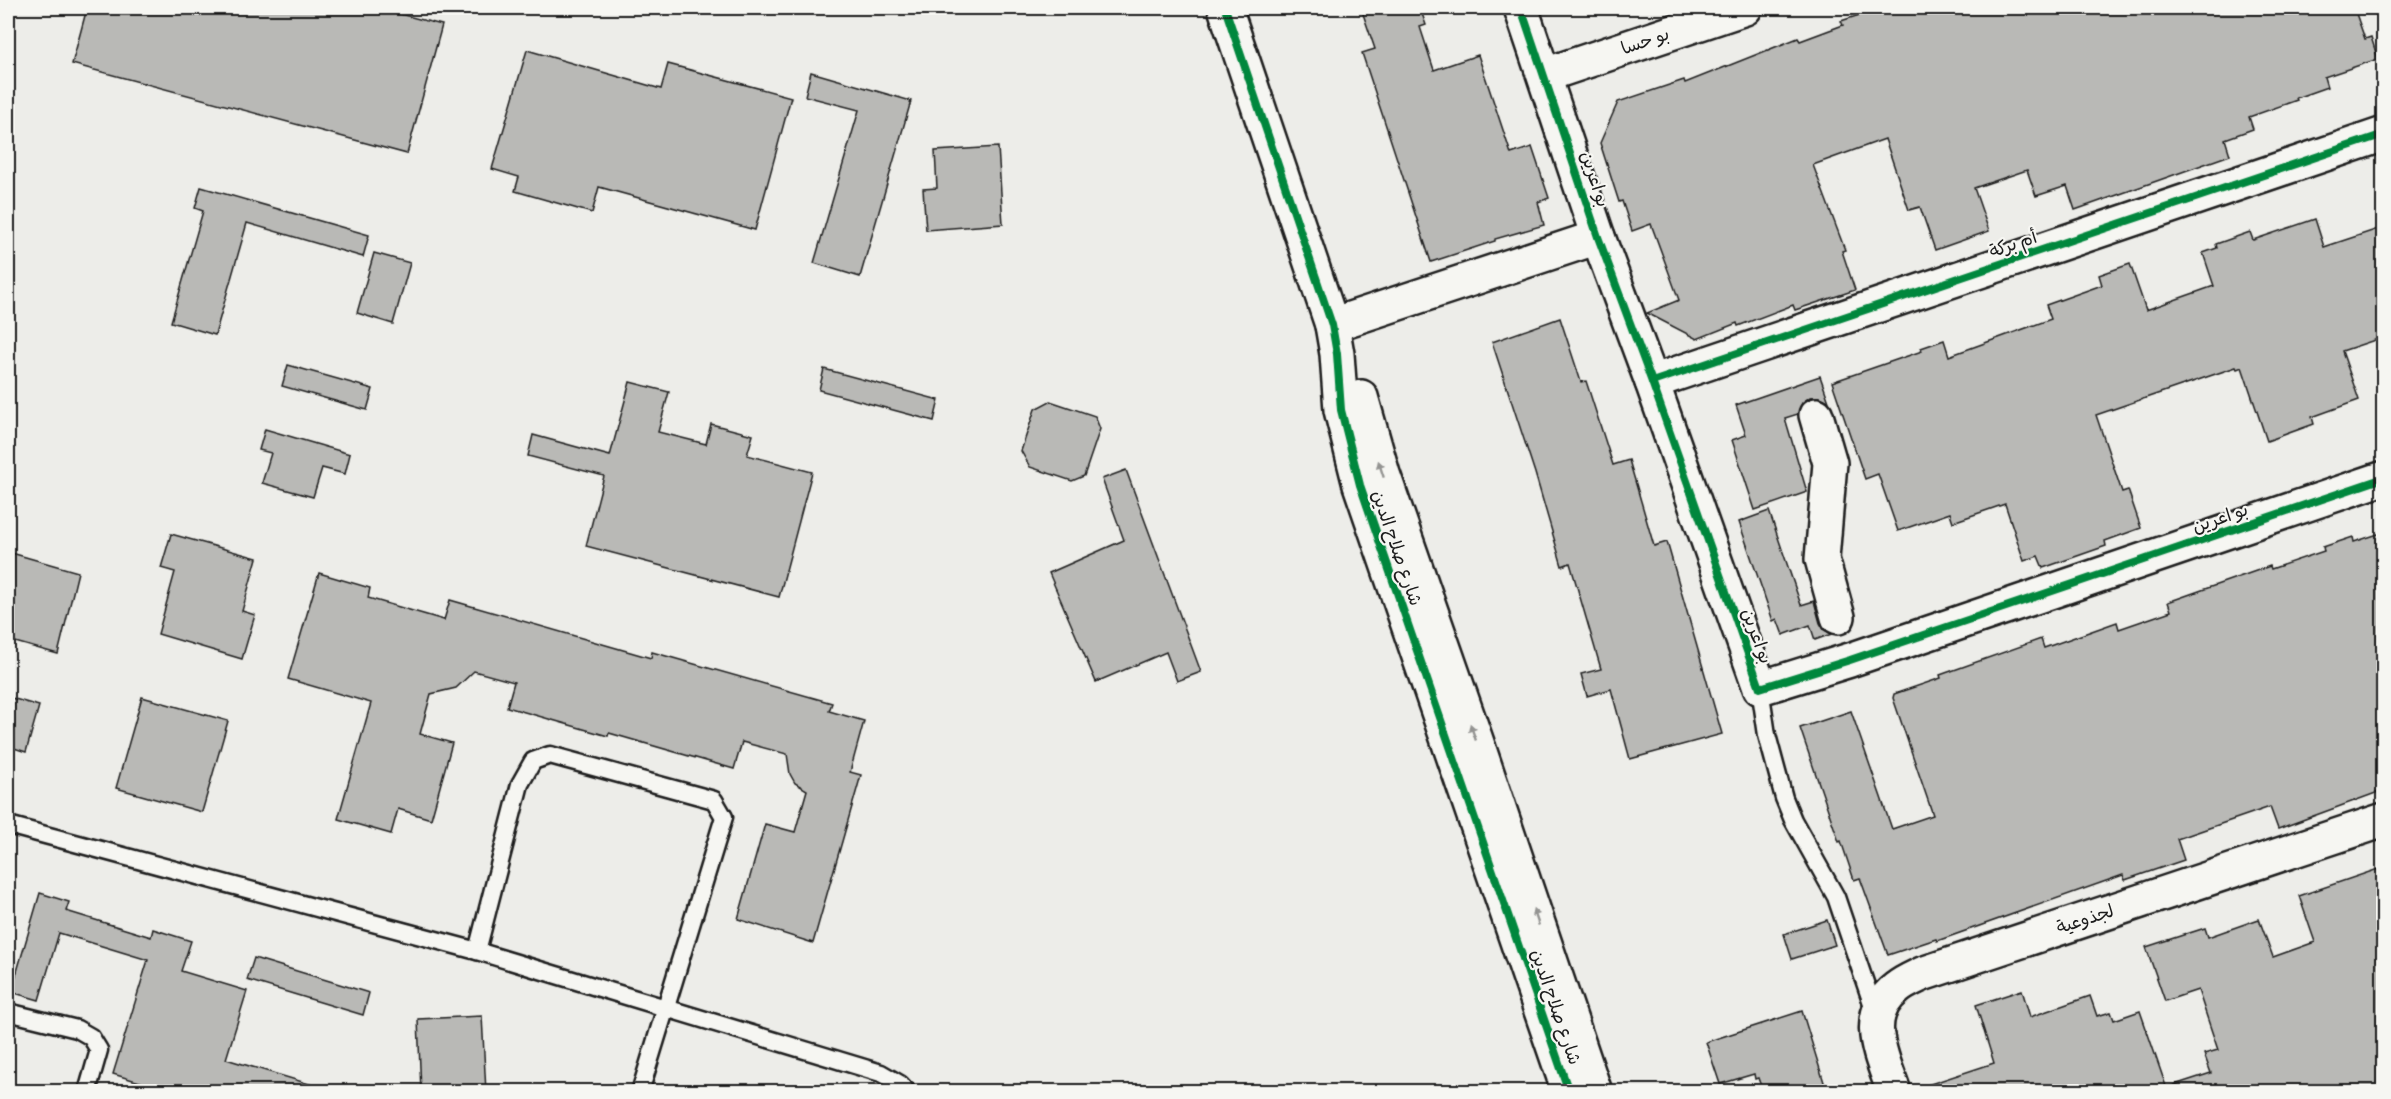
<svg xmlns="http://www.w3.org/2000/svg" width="2391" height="1099" font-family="Pangolin,'Playpen Sans Arabic',sans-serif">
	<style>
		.building { fill: #b9b9b6; stroke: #1c1c1c; stroke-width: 1.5 }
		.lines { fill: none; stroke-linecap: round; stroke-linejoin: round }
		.lane-casing { stroke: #1c1c1c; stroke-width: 21 }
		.street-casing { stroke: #1c1c1c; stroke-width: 38 }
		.secondary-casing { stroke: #1c1c1c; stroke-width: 38 }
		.lane { stroke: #f6f6f2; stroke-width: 16 }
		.street { stroke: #f6f6f2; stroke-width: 33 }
		.secondary { stroke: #f6f6f2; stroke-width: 33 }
		.cycleway-casing { stroke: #f6f6f2; stroke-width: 11 }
		.cycleway { stroke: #00873e; stroke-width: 8 }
		.oneway { fill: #949492 }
		.labels { text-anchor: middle; stroke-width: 4.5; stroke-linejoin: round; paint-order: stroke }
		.street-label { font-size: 18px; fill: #1c1c1c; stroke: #f6f6f2 }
	</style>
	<rect width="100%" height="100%" fill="#edede9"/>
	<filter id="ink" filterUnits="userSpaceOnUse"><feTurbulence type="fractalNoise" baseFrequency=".0167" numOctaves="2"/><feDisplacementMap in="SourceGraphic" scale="12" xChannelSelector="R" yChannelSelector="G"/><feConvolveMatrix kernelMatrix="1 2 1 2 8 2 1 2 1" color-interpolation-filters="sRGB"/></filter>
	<g filter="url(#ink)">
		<g class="building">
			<path d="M 87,8 L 377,8 L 442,25 L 407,154 L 72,64 Z"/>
			<path d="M 1361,8 L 1420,8 L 1426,25 L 1420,27 L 1434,70 L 1478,55 L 1511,154 L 1532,147 L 1549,198 L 1538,202 L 1544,225 L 1495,239 L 1495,241 L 1431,262 L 1362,53 L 1375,49 Z"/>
			<path d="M 1881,8 L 2354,8 L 2365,39 L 2371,37 L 2378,59 L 2324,77 L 2327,87 L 2296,98 L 2297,100 L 2249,117 L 2253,129 L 2225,139 L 2230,155 L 2075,210 L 2067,186 L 2036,196 L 2027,170 L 1974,188 L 1989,231 L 1935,250 L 1920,207 L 1909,210 L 1885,139 L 1813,165 L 1845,250 L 1842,251 L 1855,290 L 1795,310 L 1793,305 L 1738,326 L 1737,323 L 1697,339 L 1647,313 L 1679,300 L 1651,224 L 1632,231 L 1622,201 L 1619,202 L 1600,143 L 1618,102 L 1684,80 L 1685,83 L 1798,38 L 1800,41 L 1843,25 L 1841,21 Z"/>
			<path d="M 527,50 L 661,89 L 668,64 L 791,97 L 755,230 L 599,187 L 592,213 L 515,191 L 519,177 L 492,169 Z"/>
			<path d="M 811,72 L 911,101 L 860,277 L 814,263 L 859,110 L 805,96 Z"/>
			<path d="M 998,147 L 1003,224 L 926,230 L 923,189 L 937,188 L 935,151 Z"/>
			<path d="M 201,187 L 369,235 L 363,257 L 247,223 L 215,335 L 171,322 L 203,211 L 195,208 Z"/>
			<path d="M 2315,219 L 2324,247 L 2384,227 L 2384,337 L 2342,351 L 2359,400 L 2312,417 L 2314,424 L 2267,441 L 2242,367 L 2237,369 L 2236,367 L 2096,415 L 2122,492 L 2128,490 L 2141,528 L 2105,541 L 2106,546 L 2043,568 L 2038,556 L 2024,561 L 2005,504 L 1953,522 L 1950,513 L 1898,531 L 1878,474 L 1865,479 L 1832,382 L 1922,351 L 1921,348 L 1944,340 L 1949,356 L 2051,319 L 2046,305 L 2102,285 L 2099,275 L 2130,264 L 2146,310 L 2214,286 L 2203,253 L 2217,248 L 2216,244 L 2250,232 L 2253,240 Z"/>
			<path d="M 374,253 L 410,263 L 393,324 L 357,313 Z"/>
			<path d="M 1560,318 L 1581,382 L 1586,381 L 1613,465 L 1629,460 L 1654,546 L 1667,542 L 1722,734 L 1630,759 L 1611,689 L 1587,696 L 1581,674 L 1601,669 L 1570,563 L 1562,566 L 1535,473 L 1492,342 Z"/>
			<path d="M 288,365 L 373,389 L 367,410 L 282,386 Z"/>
			<path d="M 824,369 L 939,400 L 934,421 L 819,390 Z"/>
			<path d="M 1820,376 L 1829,402 L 1820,397 L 1810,397 L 1802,403 L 1798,414 L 1785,418 L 1807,492 L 1755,510 L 1732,440 L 1746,435 L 1736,405 Z"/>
			<path d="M 630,382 L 669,392 L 658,432 L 706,444 L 711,424 L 753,435 L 747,455 L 812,472 L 779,597 L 586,546 L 604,476 L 528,456 L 533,435 L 610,456 Z"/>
			<path d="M 1050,401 L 1095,416 L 1100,429 L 1084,476 L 1072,481 L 1030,467 L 1021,451 L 1035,409 Z"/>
			<path d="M 265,429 L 350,454 L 345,474 L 322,468 L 313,497 L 262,483 L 271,453 L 259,450 Z"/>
			<path d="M 1126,470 L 1201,672 L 1177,681 L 1166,652 L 1096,682 L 1049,573 L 1124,540 L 1102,479 Z"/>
			<path d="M 1769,511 L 1801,605 L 1814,601 L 1820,623 L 1824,630 L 1832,634 L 1815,640 L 1810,625 L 1783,635 L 1777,619 L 1773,621 L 1739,522 Z"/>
			<path d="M 2384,532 L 2384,790 L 2278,829 L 2270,807 L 2177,839 L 2184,860 L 2125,880 L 2123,875 L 1937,941 L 1936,939 L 1888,955 L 1860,878 L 1854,880 L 1841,841 L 1839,842 L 1800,728 L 1851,711 L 1892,829 L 1933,815 L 1893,698 L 1894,694 L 1941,678 L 1940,675 L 2041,639 L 2044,648 L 2117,622 L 2119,629 L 2171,611 L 2168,602 L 2270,566 L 2271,569 L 2324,551 L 2323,547 L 2353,537 L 2354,542 Z"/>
			<path d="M 171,534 L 257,558 L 242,611 L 255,615 L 242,659 L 158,634 L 175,572 L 161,568 Z"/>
			<path d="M 8,552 L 78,572 L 58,654 L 8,640 Z"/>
			<path d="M 319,573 L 370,588 L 368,598 L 444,620 L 450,600 L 651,658 L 652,652 L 832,703 L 829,711 L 864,721 L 850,772 L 861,775 L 813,943 L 738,919 L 765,824 L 795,832 L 807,790 L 795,783 L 790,774 L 787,754 L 742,742 L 734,769 L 609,733 L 608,736 L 507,707 L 514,682 L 474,671 L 456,688 L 431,694 L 420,734 L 452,743 L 431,819 L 398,809 L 391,834 L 338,819 L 371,703 L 288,679 Z"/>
			<path d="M 8,697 L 39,706 L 26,752 L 8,746 Z"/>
			<path d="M 142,697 L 228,721 L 202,812 L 116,788 Z"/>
			<path d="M 2384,867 L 2384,1092 L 2169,1092 L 2168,1087 L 2211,1073 L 2204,1054 L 2218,1050 L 2198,990 L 2165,1001 L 2146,947 L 2205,928 L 2208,937 L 2259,919 L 2273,957 L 2315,942 L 2299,896 Z"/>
			<path d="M 40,893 L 69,902 L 66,911 L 151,937 L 153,929 L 191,941 L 181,971 L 247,991 L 226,1059 L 316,1086 L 315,1092 L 151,1092 L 153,1086 L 113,1074 L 148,960 L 59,933 L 39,1000 L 11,992 Z"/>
			<path d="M 1827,920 L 1835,945 L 1792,959 L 1784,934 Z"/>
			<path d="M 254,958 L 369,993 L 363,1015 L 247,980 Z"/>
			<path d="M 2022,990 L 2030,1017 L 2090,996 L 2097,1016 L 2111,1012 L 2114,1020 L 2140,1011 L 2168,1092 L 1921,1092 L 1921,1087 L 1994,1063 L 1976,1005 Z"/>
			<path d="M 1802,1011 L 1827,1092 L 1763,1092 L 1758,1078 L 1755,1079 L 1754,1074 L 1720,1084 L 1706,1042 Z"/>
			<path d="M 482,1016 L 486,1092 L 421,1092 L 418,1019 Z"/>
		</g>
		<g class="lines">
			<g class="lane-casing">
				<g id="lane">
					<path d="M 1760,688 L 1767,735 L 1784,798 L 1793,820 L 1836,897 L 1876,1015"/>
					<path d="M 8,825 L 477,951 L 881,1073 L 900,1084 L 907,1092"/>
					<path d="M 477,951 L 520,784 L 533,761 L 550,755 L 714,800 L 724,817 L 640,1092"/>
					<path d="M 8,1012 L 77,1029 L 91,1037 L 99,1050 L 87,1092"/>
				</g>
			</g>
			<g class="street-casing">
				<g id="street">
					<path d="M 1521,8 L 1598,237 L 1652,382 L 1760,688 L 1850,660 L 2384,478"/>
					<path d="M 1545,75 L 1745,8"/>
					<path d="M 1332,325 L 1598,237"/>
					<path d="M 1652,382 L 2384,134"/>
					<path d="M 1816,415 L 1830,463 L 1822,559 L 1838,617"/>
					<path d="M 1894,1092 C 1882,1056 1860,1016 1897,988 C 1904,982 1914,978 1922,974 L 2384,820"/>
				</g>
			</g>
			<g class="secondary-casing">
				<g id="secondary">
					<path d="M 1225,8 L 1332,325 L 1337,354 L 1341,410 L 1360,485 L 1569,1092"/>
					<path d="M 1361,397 L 1383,474 L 1476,740 L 1595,1092"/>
				</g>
			</g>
			<use href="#lane" class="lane"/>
			<use href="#street" class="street"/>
			<use href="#secondary" class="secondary"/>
			<g class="cycleway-casing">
				<g id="cycleway">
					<path d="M 1225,8 L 1332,325 L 1337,354 L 1341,410 L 1360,485 L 1569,1092"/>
					<path d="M 1521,8 L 1598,237 L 1652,382 L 1760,688 L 1850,660 L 2384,478"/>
					<path d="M 1652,382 L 2384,134"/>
				</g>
			</g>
			<use href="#cycleway" class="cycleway"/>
		</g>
		<defs><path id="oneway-solid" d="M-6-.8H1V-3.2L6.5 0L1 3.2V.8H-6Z" transform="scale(1.5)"/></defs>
		<g class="oneway">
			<use href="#oneway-solid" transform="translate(1381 469) rotate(-108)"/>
			<use href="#oneway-solid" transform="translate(1473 732) rotate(-109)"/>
			<use href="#oneway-solid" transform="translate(1536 917) rotate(-109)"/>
		</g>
	</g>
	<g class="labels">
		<g class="street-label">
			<text transform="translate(1645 41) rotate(-19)" y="6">بو حسا</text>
			<text transform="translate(1595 179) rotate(72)" y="6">بو اعرين</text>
			<text transform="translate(2013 244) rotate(-19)" y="6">أم بركة</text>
			<text transform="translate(2220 518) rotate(-19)" y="6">بو اعرين</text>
			<text transform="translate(1397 548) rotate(71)" y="6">شارع صلاح الدين</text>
			<text transform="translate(1757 636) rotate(70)" y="6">بو اعرين</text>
			<text transform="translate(2085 919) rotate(-18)" y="6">لجذوعية</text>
			<text transform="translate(1556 1007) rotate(71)" y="6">شارع صلاح الدين</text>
		</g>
	</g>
	<rect width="2391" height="1099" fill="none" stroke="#f6f6f2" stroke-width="30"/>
	<rect x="15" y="15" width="2361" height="1069" fill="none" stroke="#1c1c1c" stroke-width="2" filter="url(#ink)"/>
</svg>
